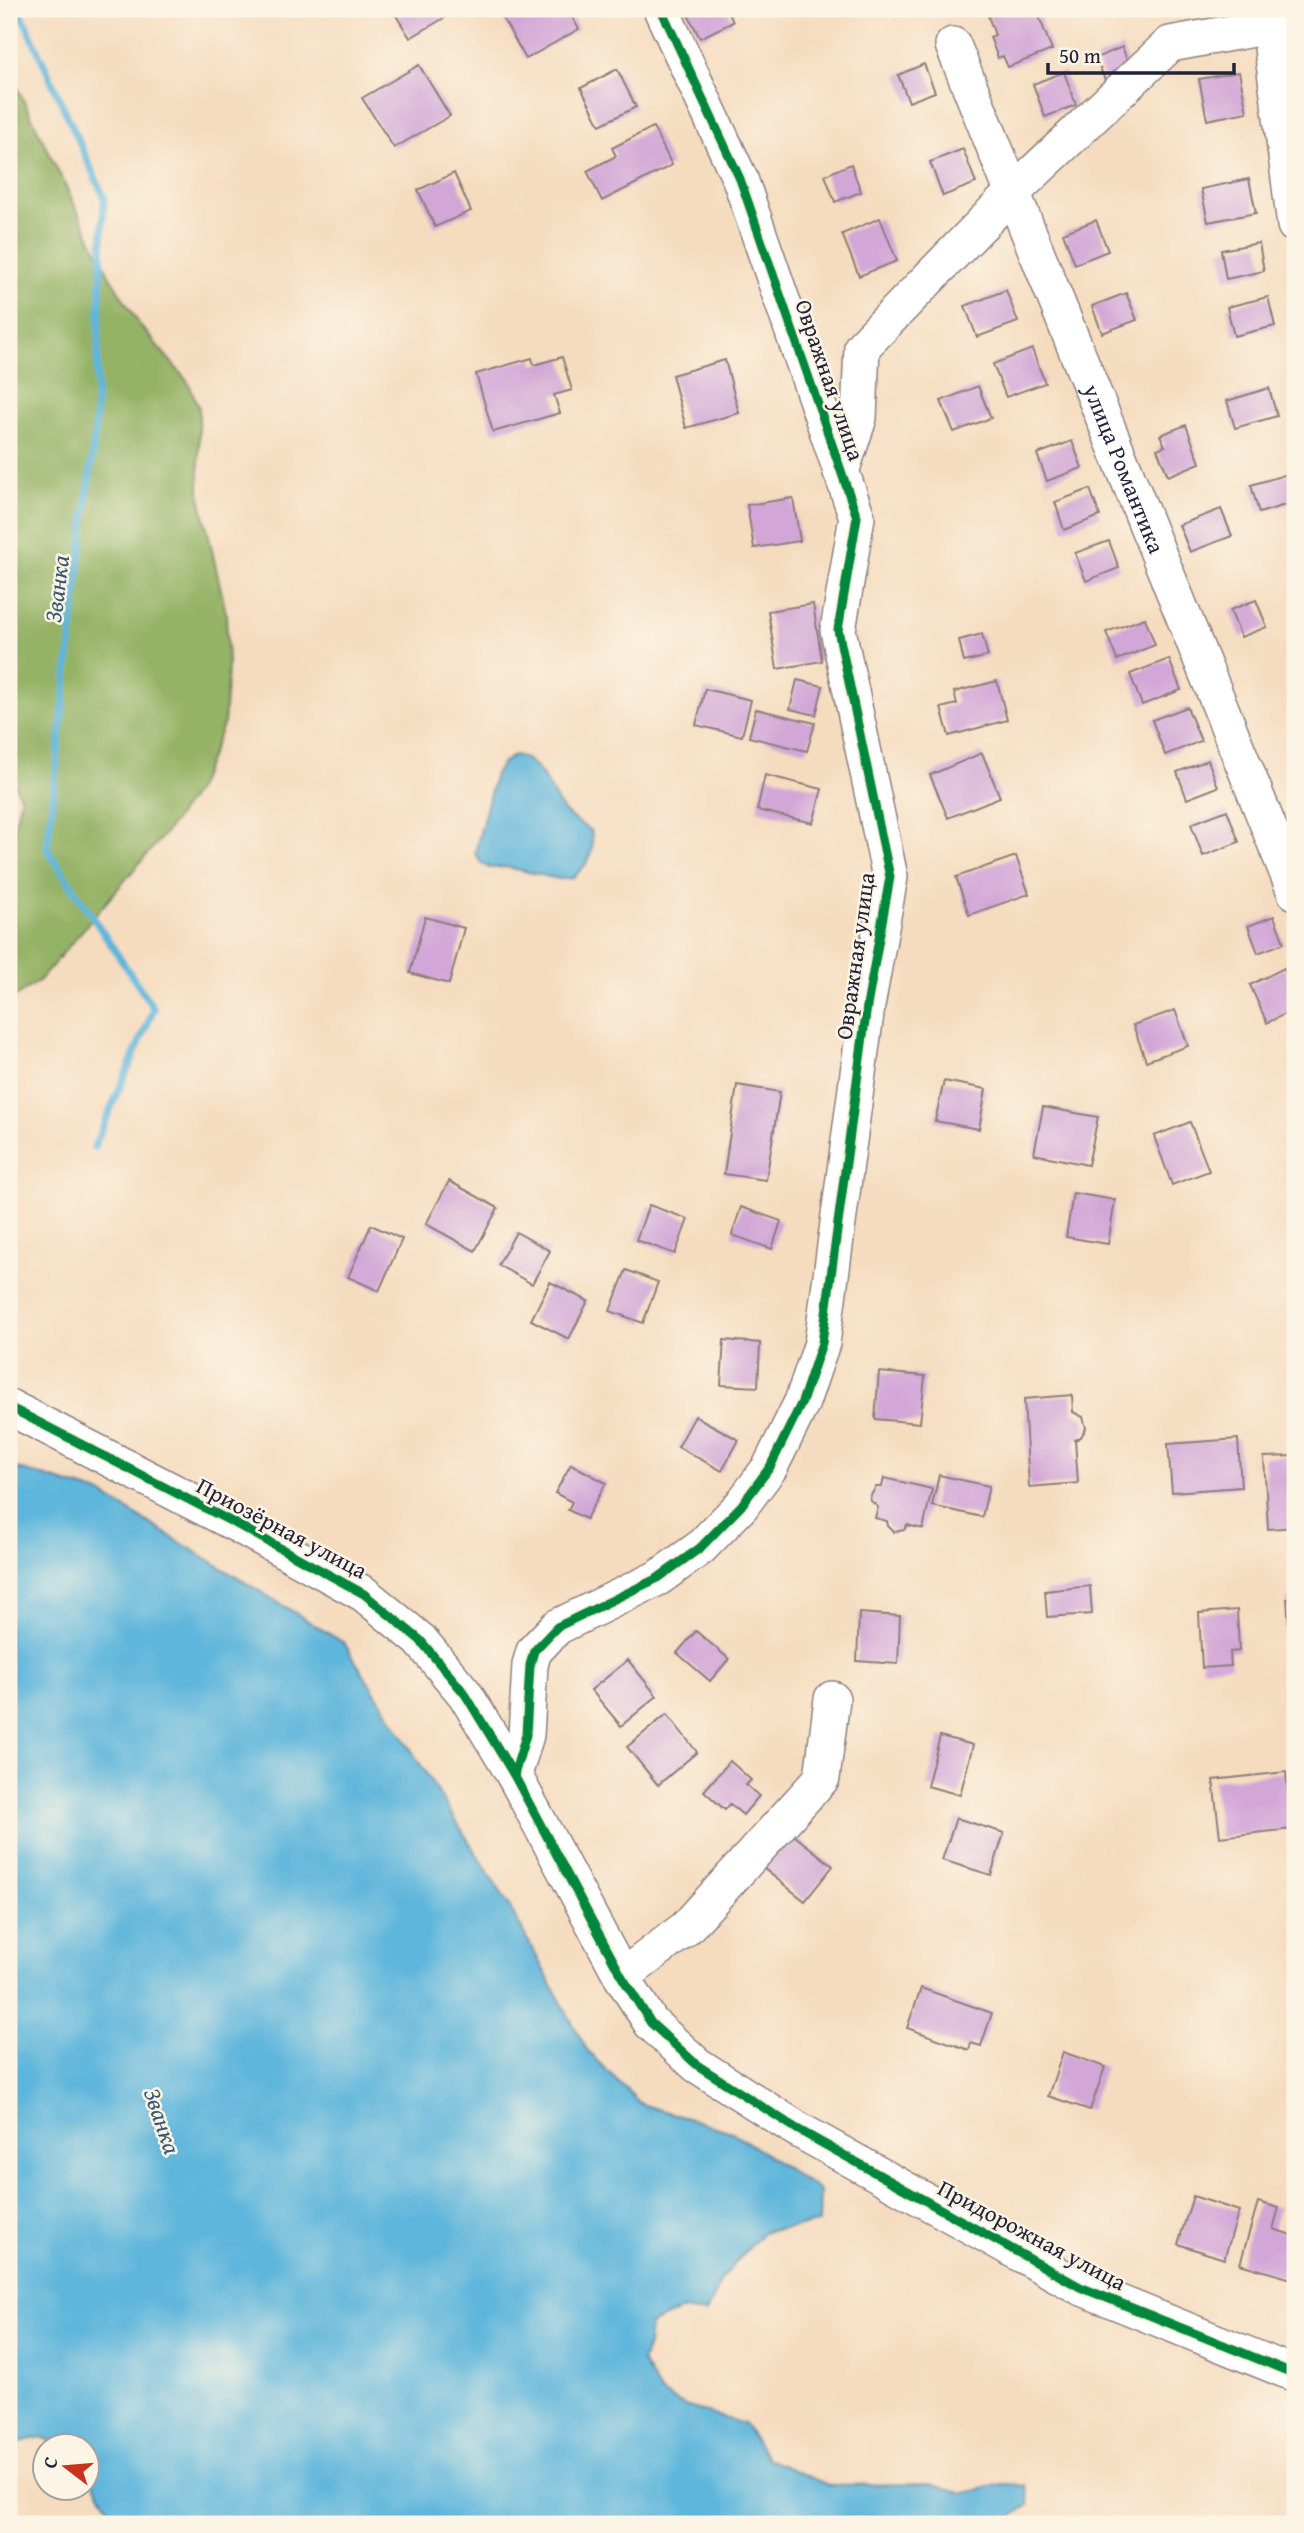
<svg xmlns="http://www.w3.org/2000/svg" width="1304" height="2533" font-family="'Gentium Book Plus',serif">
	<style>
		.forest { fill: #95b366; stroke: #5c6a50; stroke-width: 2 }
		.water { fill: #5fb6dc; stroke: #406c8c; stroke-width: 2 }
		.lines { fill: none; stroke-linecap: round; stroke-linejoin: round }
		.stream { stroke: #5fb6dc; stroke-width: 7 }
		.building { fill: #d2a6d7 }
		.minor-casing { stroke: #8c7f7d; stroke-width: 38 }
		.minor { stroke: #fff; stroke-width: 35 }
		.cycleway-casing { stroke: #fcf5e5; stroke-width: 13 }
		.cycleway { stroke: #00873e; stroke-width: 9 }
		.labels { text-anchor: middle; stroke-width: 5; stroke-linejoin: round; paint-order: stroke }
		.street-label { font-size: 23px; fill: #22223b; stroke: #fcf5e5 }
		.water-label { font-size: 24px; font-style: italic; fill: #375673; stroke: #fcf5e5 }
	</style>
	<rect width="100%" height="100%" fill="#fcf5e5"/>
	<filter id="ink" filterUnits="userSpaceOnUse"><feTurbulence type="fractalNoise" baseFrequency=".0143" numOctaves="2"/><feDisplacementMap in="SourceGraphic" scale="14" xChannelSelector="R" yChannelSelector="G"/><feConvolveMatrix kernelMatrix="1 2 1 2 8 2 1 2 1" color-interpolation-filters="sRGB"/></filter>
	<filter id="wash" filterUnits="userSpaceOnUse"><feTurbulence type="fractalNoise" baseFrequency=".00686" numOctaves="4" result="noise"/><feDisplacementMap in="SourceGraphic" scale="28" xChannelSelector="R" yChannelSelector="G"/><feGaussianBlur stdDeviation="1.57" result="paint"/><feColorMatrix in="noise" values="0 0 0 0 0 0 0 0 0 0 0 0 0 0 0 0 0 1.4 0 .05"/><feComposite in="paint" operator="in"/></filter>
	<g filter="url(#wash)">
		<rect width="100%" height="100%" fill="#f5dcbf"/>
		<path class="forest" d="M 9,71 L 109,275 L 139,324 L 188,382 L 199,408 L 199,492 L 226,613 L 228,667 L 224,723 L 197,789 L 167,831 L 40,980 L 9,1001 L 9,849 L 21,798 L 9,773 Z"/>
		<g class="water">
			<path d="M 514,755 C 542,760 548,791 564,811 C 571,818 582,825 591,831 C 595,853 589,864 572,878 L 559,879 L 506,867 L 490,868 L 482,864 L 475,853 L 495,774 L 503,763 Z"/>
			<path d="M 9,1466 L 100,1493 L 344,1643 L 507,1902 L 588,2052 L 641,2104 L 732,2132 L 820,2191 L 819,2223 L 763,2232 L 722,2278 L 706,2313 L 681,2310 L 650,2325 L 648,2345 L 642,2362 L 660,2392 L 685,2406 L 744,2424 L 768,2459 L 828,2485 L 932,2484 L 964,2493 L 1003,2484 L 1026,2485 L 1029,2505 L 1008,2519 L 1008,2524 L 119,2524 L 88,2473 L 88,2446 L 61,2445 L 42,2437 L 9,2444 Z"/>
		</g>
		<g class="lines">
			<path class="stream" d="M 19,9 L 104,197 L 95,431 L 47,849 L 154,1009 L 94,1147"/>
		</g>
		<g id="blocks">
			<g class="building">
				<path d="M 392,9 L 448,9 L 451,14 L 410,38 Z"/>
				<path d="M 504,9 L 567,9 L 579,29 L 526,59 L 499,12 Z"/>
				<path d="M 685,9 L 727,9 L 733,22 L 700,38 Z"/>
				<path d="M 1005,9 L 1036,9 L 1052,50 L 1008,67 L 1003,56 L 998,58 L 990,37 L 995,35 L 988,16 Z"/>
				<path d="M 1122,47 L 1133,75 L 1107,85 L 1096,58 Z"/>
				<path d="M 924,64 L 935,92 L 909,102 L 898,75 Z"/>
				<path d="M 419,65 L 450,116 L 394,148 L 362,98 Z"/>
				<path d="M 617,69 L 636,107 L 600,125 L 581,88 Z"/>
				<path d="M 1064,72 L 1076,105 L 1045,117 L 1033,84 Z"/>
				<path d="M 1239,72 L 1247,112 L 1207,120 L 1199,79 Z"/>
				<path d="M 653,127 L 672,165 L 602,201 L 587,171 L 616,156 L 612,148 Z"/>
				<path d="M 963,149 L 976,183 L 943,196 L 930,162 Z"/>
				<path d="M 851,164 L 861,192 L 835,202 L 825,175 Z"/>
				<path d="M 454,173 L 471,211 L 435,227 L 418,190 Z"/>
				<path d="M 1249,179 L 1256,213 L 1208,222 L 1201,189 Z"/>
				<path d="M 880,218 L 897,261 L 859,276 L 842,234 Z"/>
				<path d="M 1096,220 L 1108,251 L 1075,264 L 1063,233 Z"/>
				<path d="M 1259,243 L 1264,271 L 1226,279 L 1221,250 Z"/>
				<path d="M 1006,290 L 1018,322 L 977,337 L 965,306 Z"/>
				<path d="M 1126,293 L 1137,320 L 1102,333 L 1092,306 Z"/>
				<path d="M 1268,297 L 1275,326 L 1234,336 L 1227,307 Z"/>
				<path d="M 1032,349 L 1045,383 L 1006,397 L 993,364 Z"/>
				<path d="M 562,357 L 572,390 L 554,395 L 560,413 L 493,432 L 476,374 L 532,358 L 534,365 Z"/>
				<path d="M 725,360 L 739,413 L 686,428 L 672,375 Z"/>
				<path d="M 978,386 L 991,418 L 954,432 L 941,401 Z"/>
				<path d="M 1269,388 L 1277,416 L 1235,428 L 1227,401 Z"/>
				<path d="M 1186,425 L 1200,463 L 1168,476 L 1157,449 L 1165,446 L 1160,435 Z"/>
				<path d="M 1072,441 L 1082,468 L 1047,481 L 1037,454 Z"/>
				<path d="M 1291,473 L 1295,489 L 1295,502 L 1259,513 L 1251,485 Z"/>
				<path d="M 1090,489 L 1100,516 L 1064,530 L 1055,502 Z"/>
				<path d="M 793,498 L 800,541 L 754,548 L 747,505 Z"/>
				<path d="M 1221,509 L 1232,536 L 1190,552 L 1179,525 Z"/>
				<path d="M 1109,541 L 1119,568 L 1086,581 L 1075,553 Z"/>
				<path d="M 1256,600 L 1267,627 L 1241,637 L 1230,610 Z"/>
				<path d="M 813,604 L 822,661 L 777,669 L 768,611 Z"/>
				<path d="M 1145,618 L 1155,645 L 1117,660 L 1106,632 Z"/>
				<path d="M 982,634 L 988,656 L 964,662 L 959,640 Z"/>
				<path d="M 1169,659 L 1181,690 L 1142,705 L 1130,674 Z"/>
				<path d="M 797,680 L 823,686 L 816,715 L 790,709 Z"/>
				<path d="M 997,681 L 1007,720 L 949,736 L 941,708 L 957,704 L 954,692 Z"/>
				<path d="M 705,689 L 751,700 L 742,736 L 696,725 Z"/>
				<path d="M 1187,707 L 1201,741 L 1165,755 L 1152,720 Z"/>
				<path d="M 756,709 L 815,723 L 807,751 L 749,737 Z"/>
				<path d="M 982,753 L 1000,797 L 948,818 L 930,775 Z"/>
				<path d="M 1208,760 L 1218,787 L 1187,799 L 1177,772 Z"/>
				<path d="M 765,775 L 822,789 L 813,823 L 757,810 Z"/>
				<path d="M 1227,810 L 1239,842 L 1203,856 L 1191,824 Z"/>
				<path d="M 1016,856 L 1029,894 L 969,915 L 956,877 Z"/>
				<path d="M 1274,916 L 1284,943 L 1258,953 L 1248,926 Z"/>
				<path d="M 425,917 L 464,928 L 449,984 L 410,973 Z"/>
				<path d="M 1284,968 L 1295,993 L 1295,1009 L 1267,1023 L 1250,985 Z"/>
				<path d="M 1175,1010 L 1188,1046 L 1146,1061 L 1133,1025 Z"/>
				<path d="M 944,1081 L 986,1089 L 979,1129 L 935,1121 Z"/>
				<path d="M 737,1085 L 780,1092 L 766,1180 L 724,1174 Z"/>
				<path d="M 1043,1107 L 1098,1117 L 1088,1165 L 1034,1154 Z"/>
				<path d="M 1190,1122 L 1209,1171 L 1172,1185 L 1154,1136 Z"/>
				<path d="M 449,1181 L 498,1208 L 475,1251 L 426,1224 Z"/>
				<path d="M 1073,1193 L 1115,1200 L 1108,1244 L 1066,1237 Z"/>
				<path d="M 649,1205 L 688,1219 L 675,1254 L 636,1240 Z"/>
				<path d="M 741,1207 L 781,1221 L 772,1249 L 732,1235 Z"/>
				<path d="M 371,1225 L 402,1239 L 379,1291 L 348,1277 Z"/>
				<path d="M 516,1232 L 550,1251 L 532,1284 L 498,1265 Z"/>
				<path d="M 626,1270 L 658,1282 L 643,1323 L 610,1311 Z"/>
				<path d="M 550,1282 L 588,1301 L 569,1339 L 531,1320 Z"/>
				<path d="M 724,1340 L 760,1343 L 758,1387 L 721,1385 Z"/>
				<path d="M 879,1372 L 925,1376 L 920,1423 L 875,1419 Z"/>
				<path d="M 1072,1395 L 1073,1412 L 1083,1417 L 1086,1428 L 1081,1437 L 1075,1440 L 1078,1483 L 1029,1487 L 1024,1399 Z"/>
				<path d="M 695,1416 L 739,1440 L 722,1471 L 678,1447 Z"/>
				<path d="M 1238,1439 L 1241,1487 L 1172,1492 L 1168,1444 Z"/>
				<path d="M 1295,1456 L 1295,1527 L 1268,1529 L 1264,1457 Z"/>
				<path d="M 571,1464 L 606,1483 L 586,1519 L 568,1510 L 572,1502 L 555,1493 Z"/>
				<path d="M 939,1475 L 989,1486 L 982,1517 L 932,1506 Z"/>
				<path d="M 884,1478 L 932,1489 L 923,1529 L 907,1525 L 904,1530 L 894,1532 L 888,1526 L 887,1521 L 875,1518 L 878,1507 L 871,1501 L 870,1497 L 876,1487 L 882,1487 Z"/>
				<path d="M 1090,1586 L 1092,1614 L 1047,1617 L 1045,1591 Z"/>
				<path d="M 1295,1598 L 1295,1642 L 1290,1642 L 1287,1599 Z"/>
				<path d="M 1237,1610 L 1239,1651 L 1230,1652 L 1231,1666 L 1202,1668 L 1199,1613 Z"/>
				<path d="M 859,1613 L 900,1616 L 898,1664 L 857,1661 Z"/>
				<path d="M 696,1631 L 729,1659 L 710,1681 L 677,1653 Z"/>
				<path d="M 628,1660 L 657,1696 L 621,1726 L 591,1690 Z"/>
				<path d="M 667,1714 L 697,1752 L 658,1785 L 627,1747 Z"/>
				<path d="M 940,1736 L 973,1745 L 960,1795 L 927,1786 Z"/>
				<path d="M 730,1761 L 751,1780 L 746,1785 L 759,1796 L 743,1815 L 730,1804 L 725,1810 L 704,1791 Z"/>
				<path d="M 1286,1772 L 1292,1829 L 1220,1837 L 1213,1780 Z"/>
				<path d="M 956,1818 L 1004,1833 L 991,1875 L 942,1860 Z"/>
				<path d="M 791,1833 L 833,1866 L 805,1901 L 763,1868 Z"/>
				<path d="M 921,1988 L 992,2013 L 981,2046 L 971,2043 L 969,2050 L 907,2028 Z"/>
				<path d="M 1063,2052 L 1105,2067 L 1090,2110 L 1048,2096 Z"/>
				<path d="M 1193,2196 L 1239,2211 L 1224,2259 L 1178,2244 Z"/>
				<path d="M 1258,2202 L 1279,2208 L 1273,2229 L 1295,2236 L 1295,2280 L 1240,2264 Z"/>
			</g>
		</g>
	</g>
	<g filter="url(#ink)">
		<use href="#blocks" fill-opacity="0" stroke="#8c7f7d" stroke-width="2"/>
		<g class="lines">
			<g class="minor-casing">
				<g id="minor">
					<path d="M 1267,9 L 1295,225"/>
					<path id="s1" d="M 953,45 L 1295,892"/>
					<path d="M 841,472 L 859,418 L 862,347 L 1013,192 L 1170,44 L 1270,26"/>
					<path d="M 9,1407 L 238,1525 L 364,1594 L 420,1640 L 465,1694 L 514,1775 L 622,1977 L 651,2023 L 697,2065 L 797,2129 L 1080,2287 L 1295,2374"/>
					<path d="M 514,1775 L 526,1735 L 530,1665 L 534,1651 L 557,1627 L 658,1578 L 700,1548 L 741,1506 L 770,1467 L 802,1402 L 822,1343 L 867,1006 L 890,877 L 838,630 L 857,517 L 740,179 L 661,9"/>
					<path d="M 622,1977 L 686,1928 L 822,1778 L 832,1699"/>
				</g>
			</g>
			<use href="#minor" class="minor"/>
			<g class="cycleway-casing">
				<g id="cycleway">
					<path d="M 9,1407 L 238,1525 L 364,1594 L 420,1640 L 465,1694 L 514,1775 L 622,1977 L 651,2023 L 697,2065 L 797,2129 L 1080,2287 L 1295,2374"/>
					<path d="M 514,1775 L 526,1735 L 530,1665 L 534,1651 L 557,1627 L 658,1578 L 700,1548 L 741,1506 L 770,1467 L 802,1402 L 822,1343 L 867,1006 L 890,877 L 838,630 L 857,517 L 740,179 L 661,9"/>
				</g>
			</g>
			<use href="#cycleway" class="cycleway"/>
		</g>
	</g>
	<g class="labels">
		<g class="street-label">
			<text transform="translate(830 380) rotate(71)" y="8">Овражная улица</text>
			<text dy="8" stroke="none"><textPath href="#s1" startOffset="457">улица Романтика</textPath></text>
			<text transform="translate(855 956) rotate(-82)" y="8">Овражная улица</text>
			<text transform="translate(282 1528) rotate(28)" y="8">Приозёрная улица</text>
			<text transform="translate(1032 2235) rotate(28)" y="8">Придорожная улица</text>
		</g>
		<g class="water-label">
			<text transform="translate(57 589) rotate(-83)" y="8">Званка</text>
			<text transform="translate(162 2121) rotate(71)" y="8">Званка</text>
		</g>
	</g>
	<rect width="1304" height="2533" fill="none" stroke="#fcf5e5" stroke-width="35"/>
	<g transform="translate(66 2467) rotate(286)"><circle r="33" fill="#fcf5e5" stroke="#a5a1a1" stroke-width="2"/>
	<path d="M0-5L12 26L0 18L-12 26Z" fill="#c8321e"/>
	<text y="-10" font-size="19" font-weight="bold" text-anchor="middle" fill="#22223b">С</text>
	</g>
	<path d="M1048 63v10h186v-10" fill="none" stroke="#22223b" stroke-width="3.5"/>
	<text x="1059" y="63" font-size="21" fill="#22223b" stroke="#fcf5e5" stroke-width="5" paint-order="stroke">50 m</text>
</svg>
